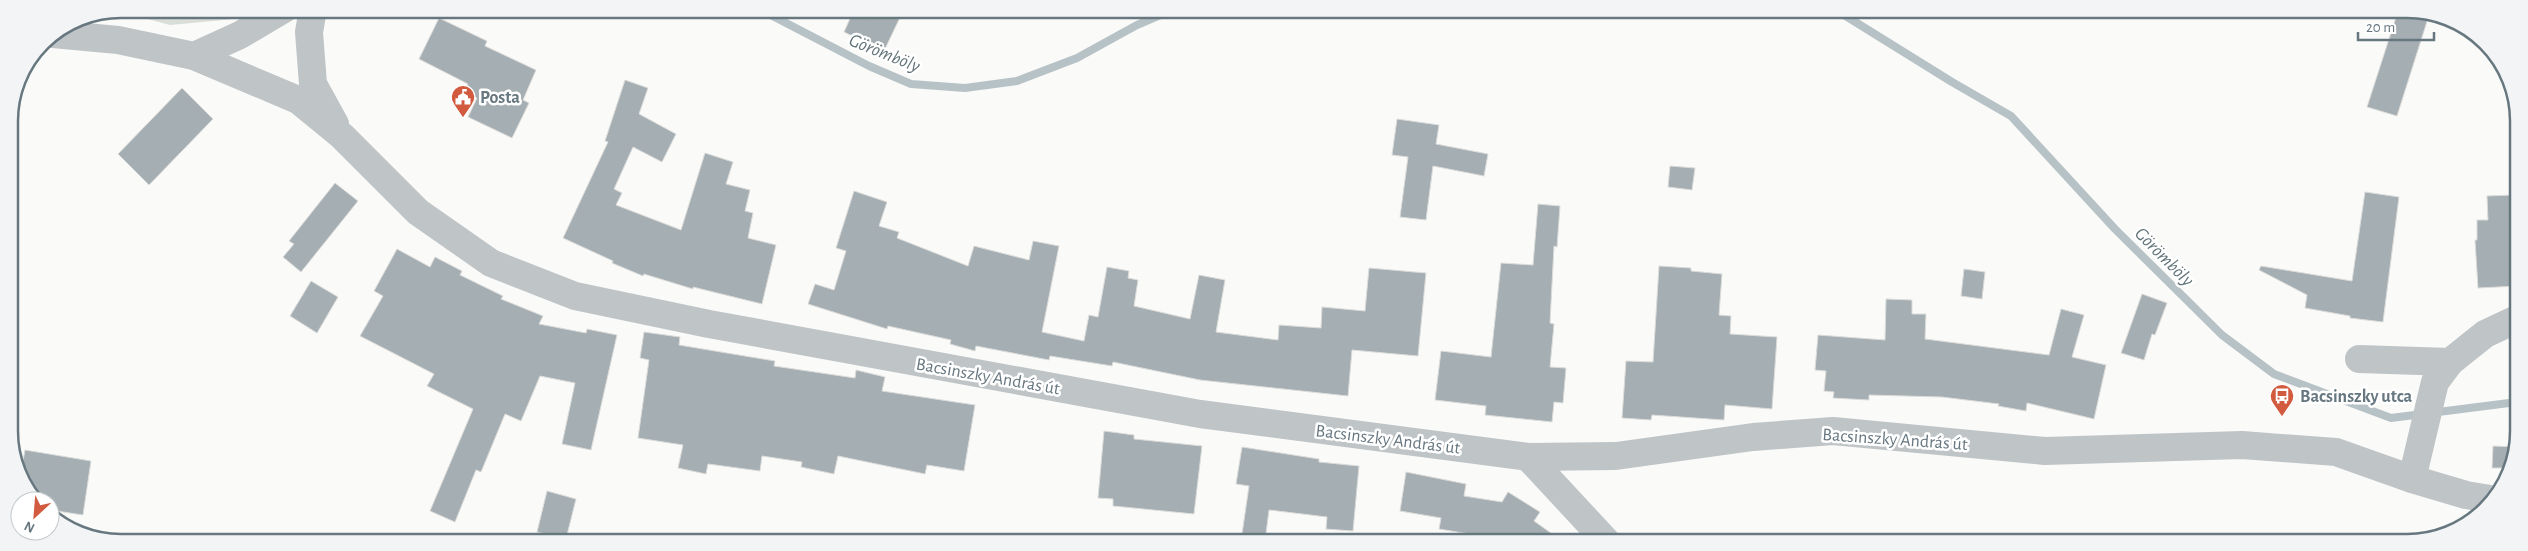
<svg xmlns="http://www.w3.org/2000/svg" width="2528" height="551" font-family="'Alegreya Sans',sans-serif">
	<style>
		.green { fill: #daded8 }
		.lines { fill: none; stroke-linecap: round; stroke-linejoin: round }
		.stream { stroke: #b7c2c6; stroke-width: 8 }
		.building { fill: #a5aeb2; stroke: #dcdcda }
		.minor { stroke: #bfc4c7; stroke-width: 28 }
		.labels { text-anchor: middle; stroke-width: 5; stroke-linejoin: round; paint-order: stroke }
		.poi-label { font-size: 18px; font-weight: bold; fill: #677780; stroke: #fff; text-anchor: start }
		.street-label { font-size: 18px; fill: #677780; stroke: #fff }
		.water-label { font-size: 19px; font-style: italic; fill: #627479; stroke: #fff }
		.rim { fill: none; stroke: #677780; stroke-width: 2.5 }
	</style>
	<rect width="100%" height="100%" fill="#fafaf8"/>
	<path class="green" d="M 121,9 L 272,9 L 276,15 L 170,25 L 114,10 Z"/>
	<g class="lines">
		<g class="stream">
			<path d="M 353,9 L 355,9"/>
			<path d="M 759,9 L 869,66 L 911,84 L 965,88 L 1017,81 L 1077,58 L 1137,25 L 1172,10"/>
			<path d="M 1836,10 L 1952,82 L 2011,116 L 2115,229 L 2222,335 L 2274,374 L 2391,418 L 2517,402"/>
		</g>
	</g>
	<g class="building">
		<path d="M 873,9 L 904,9 L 884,51 L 844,32 L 853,12 L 868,19 Z"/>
		<path d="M 2398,11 L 2430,12 L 2397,116 L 2367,107 Z"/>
		<path d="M 439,18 L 487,41 L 485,46 L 536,70 L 523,100 L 529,103 L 512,138 L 468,117 L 477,98 L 464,92 L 468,84 L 419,59 Z"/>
		<path d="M 625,80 L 648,88 L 639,114 L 676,134 L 662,162 L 633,147 L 614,189 L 622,193 L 616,205 L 681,230 L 705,153 L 733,162 L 726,184 L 750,190 L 745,211 L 753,213 L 748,238 L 776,245 L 762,304 L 693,287 L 693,289 L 644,274 L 643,276 L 612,263 L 613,261 L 563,238 L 608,142 L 605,141 Z"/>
		<path d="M 182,88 L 213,119 L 149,185 L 118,154 Z"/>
		<path d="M 1397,119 L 1439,125 L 1436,144 L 1488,154 L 1484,176 L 1433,166 L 1426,220 L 1400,217 L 1408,157 L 1392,155 Z"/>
		<path d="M 1670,166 L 1695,168 L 1692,190 L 1668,187 Z"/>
		<path d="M 335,183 L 358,201 L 301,272 L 283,257 L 294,244 L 289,241 Z"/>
		<path d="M 854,191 L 887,202 L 879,226 L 899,232 L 897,238 L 968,266 L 974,246 L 1029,260 L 1033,241 L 1059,246 L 1042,332 L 1084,341 L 1089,315 L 1098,317 L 1107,267 L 1129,271 L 1128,278 L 1138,280 L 1134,306 L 1190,319 L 1199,275 L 1225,280 L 1216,332 L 1278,340 L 1279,325 L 1321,328 L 1322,307 L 1365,311 L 1369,268 L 1426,273 L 1418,356 L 1352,350 L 1348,396 L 1200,380 L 1113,362 L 1112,366 L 1050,356 L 1049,360 L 976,346 L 975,351 L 950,344 L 951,340 L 888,326 L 887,329 L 808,304 L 815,284 L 834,290 L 846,251 L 836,248 Z"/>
		<path d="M 2365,192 L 2399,197 L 2383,322 L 2350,318 L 2350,316 L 2305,308 L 2307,295 L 2259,270 L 2261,266 L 2352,281 Z"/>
		<path d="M 2513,195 L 2517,286 L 2478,288 L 2475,240 L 2477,240 L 2477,220 L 2488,220 L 2487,196 Z"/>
		<path d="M 1538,204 L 1560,206 L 1557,247 L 1554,246 L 1550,323 L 1554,324 L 1550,367 L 1566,368 L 1563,403 L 1554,402 L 1552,422 L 1485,415 L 1486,406 L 1435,400 L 1441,351 L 1491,357 L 1501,263 L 1533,265 Z"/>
		<path d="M 397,249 L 430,267 L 435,257 L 462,271 L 460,275 L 503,296 L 501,299 L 543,316 L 539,324 L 586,333 L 587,329 L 617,335 L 591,450 L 562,444 L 575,383 L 540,376 L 521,421 L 505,414 L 481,472 L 476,470 L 455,522 L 430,511 L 473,409 L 427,386 L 434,374 L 360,336 L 383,296 L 374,291 Z"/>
		<path d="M 1659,266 L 1691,268 L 1691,271 L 1722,274 L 1719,315 L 1731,316 L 1730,334 L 1777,337 L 1772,409 L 1725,405 L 1724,420 L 1652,415 L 1651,420 L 1622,418 L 1626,361 L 1653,362 Z"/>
		<path d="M 1964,269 L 1985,272 L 1982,299 L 1961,296 Z"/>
		<path d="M 311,281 L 338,297 L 317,333 L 290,316 Z"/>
		<path d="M 2142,294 L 2167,303 L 2155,335 L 2152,334 L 2144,360 L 2121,353 Z"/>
		<path d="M 1886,299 L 1912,300 L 1912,314 L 1926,314 L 1925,339 L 2049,355 L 2061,309 L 2084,315 L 2072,357 L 2106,365 L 2094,419 L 2027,403 L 2026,411 L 1998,406 L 1999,404 L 1942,397 L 1869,395 L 1869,400 L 1833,398 L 1834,392 L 1824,391 L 1826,371 L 1815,370 L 1818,335 L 1885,340 Z"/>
		<path d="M 644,332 L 680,337 L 679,345 L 775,361 L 774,366 L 855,378 L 856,370 L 885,377 L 882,391 L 975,405 L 964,471 L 927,465 L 925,474 L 838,456 L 834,474 L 801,467 L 802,462 L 762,456 L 760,471 L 708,464 L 706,474 L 678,468 L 683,445 L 638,438 L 649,360 L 640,358 Z"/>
		<path d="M 1104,431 L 1134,435 L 1134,439 L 1202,446 L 1194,514 L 1113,506 L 1113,499 L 1098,498 Z"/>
		<path d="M 2493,446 L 2517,447 L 2517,452 L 2508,468 L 2492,468 Z"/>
		<path d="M 1242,447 L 1319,459 L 1319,462 L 1359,466 L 1353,531 L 1326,529 L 1327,517 L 1269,510 L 1265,541 L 1241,541 L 1249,486 L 1236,484 Z"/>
		<path d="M 25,450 L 91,461 L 83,515 L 50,510 L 50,501 L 37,501 L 21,471 Z"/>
		<path d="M 1406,472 L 1466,484 L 1464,496 L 1502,502 L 1508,492 L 1540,512 L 1534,521 L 1562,541 L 1492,541 L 1494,538 L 1439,529 L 1441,518 L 1400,511 Z"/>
		<path d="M 547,491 L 576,499 L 566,539 L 537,532 Z"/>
	</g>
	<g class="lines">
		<g class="minor">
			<path d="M 313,9 L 309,32 L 313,84 L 335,124"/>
			<path d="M 53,34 L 118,40 L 194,56 L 298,100 L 342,136 L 418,212 L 491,263 L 575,296 L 709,324 L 1200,414 L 1528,457 L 1616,456 L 1753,437 L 1833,431 L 2045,451 L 2242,445 L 2336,452 L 2412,479 L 2466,495 L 2490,499"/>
			<path d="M 194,56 L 240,35 L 284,9"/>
			<path d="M 2359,359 L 2450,362"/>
			<path d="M 1528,457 L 1606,541"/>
			<path d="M 2412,479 L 2435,382 L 2450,362 L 2485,334 L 2517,319"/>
		</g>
	</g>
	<defs>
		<g id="civic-pin" transform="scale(1.25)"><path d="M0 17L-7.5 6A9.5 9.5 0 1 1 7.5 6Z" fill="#d25a3f" stroke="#fff"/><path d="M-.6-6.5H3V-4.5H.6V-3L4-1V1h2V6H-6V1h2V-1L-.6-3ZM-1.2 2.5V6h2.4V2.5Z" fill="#fff"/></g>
		<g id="bus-pin" transform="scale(1.25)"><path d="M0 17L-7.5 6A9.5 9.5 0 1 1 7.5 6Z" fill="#d25a3f" stroke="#fff"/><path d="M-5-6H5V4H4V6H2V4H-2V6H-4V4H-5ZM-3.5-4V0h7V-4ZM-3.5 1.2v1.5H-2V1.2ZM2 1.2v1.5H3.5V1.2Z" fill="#fff"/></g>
	</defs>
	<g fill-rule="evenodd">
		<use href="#civic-pin" x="463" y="97"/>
		<use href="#bus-pin" x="2282" y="396"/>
	</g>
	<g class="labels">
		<g class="poi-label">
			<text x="480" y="103">Posta</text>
			<text x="2300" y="402">Bacsinszky utca</text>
		</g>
		<g class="street-label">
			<text transform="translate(988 376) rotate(10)" y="6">Bacsinszky András út</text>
			<text transform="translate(1388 439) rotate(7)" y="6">Bacsinszky András út</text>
			<text transform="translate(1895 439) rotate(4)" y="6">Bacsinszky András út</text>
		</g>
		<g class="water-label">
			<text transform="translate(885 52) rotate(22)" y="7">Görömböly</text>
			<text transform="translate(2165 256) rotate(45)" y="7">Görömböly</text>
		</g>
	</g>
	<path d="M0 0H2528V551H0ZM121 18H2407A103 103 0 0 1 2510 121V431A103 103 0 0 1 2407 534H121A103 103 0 0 1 18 431V121A103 103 0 0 1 121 18Z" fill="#f3f4f5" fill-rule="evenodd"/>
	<path class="rim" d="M121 18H2407A103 103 0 0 1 2510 121V431A103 103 0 0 1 2407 534H121A103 103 0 0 1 18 431V121A103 103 0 0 1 121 18Z"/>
	<g transform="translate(35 516) rotate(206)"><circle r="24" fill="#ffffff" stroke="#c2c9cc"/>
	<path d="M0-4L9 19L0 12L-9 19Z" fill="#d25a3f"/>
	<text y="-8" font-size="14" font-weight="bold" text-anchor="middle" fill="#677780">N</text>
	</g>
	<path d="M2358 32v8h76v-8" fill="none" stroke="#677780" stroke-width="2.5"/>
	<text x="2366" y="32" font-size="15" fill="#677780" stroke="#ffffff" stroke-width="4" paint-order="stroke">20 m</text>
</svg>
